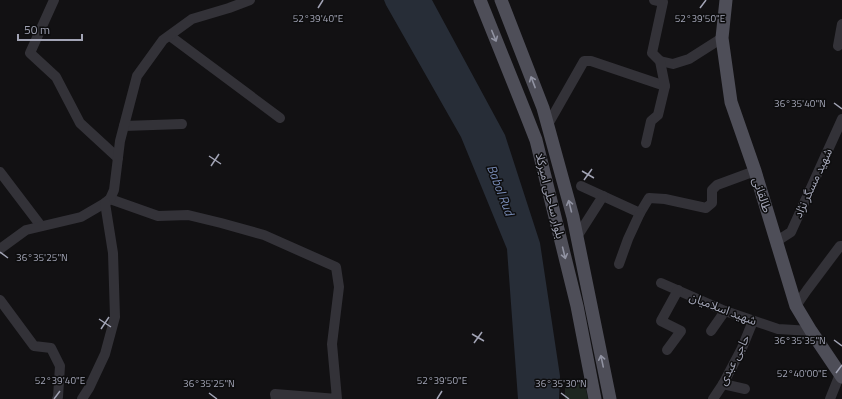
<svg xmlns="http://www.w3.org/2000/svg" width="842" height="399" font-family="'Titillium Web','Noto Sans Arabic',sans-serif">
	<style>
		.green { fill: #1e2620 }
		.water { fill: #272d37 }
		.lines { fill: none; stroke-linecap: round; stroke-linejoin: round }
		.minor { stroke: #333238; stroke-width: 10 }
		.major { stroke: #4e4e58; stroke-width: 13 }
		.oneway { stroke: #9193a2 }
		.ticks { fill: none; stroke: #a2a4b5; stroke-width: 1.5 }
		.labels { text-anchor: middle; stroke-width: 3; stroke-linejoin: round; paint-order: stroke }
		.street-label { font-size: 12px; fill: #a2a4b5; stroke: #0d0d0e }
		.water-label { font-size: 13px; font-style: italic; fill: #7689b3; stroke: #0d0d0e }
		.ticks-label { font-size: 10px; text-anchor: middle; fill: #a2a4b5; stroke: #0d0d0e; stroke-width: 3; stroke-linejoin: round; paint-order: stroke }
	</style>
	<rect width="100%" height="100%" fill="#121113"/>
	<path class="green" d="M 584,380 L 588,399 L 565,399 L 565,381 Z"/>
	<path class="water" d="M 384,0 L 432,0 L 505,135 L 540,243 L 560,376 L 559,399 L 518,399 L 507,249 L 461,137 L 386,5 Z"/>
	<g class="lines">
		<g class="minor">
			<path d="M 54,0 L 30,53 L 56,77 L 80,123 L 118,158"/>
			<path d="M 170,36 L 280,118"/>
			<path d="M 838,46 L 842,24"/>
			<path d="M 660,61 L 673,64 L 689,59 L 722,38"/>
			<path d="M 124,126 L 182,124"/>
			<path d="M 547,126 L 584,61 L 591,61 L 665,86"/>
			<path d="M 646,143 L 651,121 L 658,115 L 665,86 L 660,61 L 652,53 L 663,2 L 654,0"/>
			<path d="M 0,172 L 41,226"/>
			<path d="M 581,186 L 640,213 L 649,198 L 665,199 L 706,208 L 712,203 L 712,190 L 717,185 L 755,171"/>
			<path d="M 110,199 L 158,216 L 188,215 L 221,223 L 264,235 L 336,267 L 339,287 L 332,344 L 337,399 L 275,394 L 276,399"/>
			<path d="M 580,232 L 603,196"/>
			<path d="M 777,241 L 791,232 L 842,119"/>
			<path d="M 0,249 L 26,230 L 81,217 L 105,203 L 110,199 L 114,190 L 120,141 L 137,76 L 163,40 L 192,19 L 229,8 L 250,0"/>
			<path d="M 619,264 L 628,239 L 640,213"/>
			<path d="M 661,283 L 725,311 L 778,329 L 811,331"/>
			<path d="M 0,300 L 34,346 L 51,348 L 60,366 L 58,397 L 57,399"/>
			<path d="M 796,306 L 807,290 L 840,246 L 842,246"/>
			<path d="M 711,331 L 725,311"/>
			<path d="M 667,350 L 681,331 L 661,321 L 678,290"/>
			<path d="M 723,384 L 745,389"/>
			<path d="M 82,399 L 89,388 L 105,354 L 115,317 L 113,253 L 105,203"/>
			<path d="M 713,399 L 723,384 L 742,348 L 753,321"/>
			<path d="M 830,399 L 840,374"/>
		</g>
		<g class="major">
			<path d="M 480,0 L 525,112 L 536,140 L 577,306 L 595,399"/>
			<path d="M 501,0 L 543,108 L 573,217 L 610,399"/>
			<path d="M 726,0 L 722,38 L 731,102 L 755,171 L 796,306 L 811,331 L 842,377"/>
		</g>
	</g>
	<defs><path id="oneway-shaft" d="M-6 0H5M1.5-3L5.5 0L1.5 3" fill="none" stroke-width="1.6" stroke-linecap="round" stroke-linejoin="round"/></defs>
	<g class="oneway">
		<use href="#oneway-shaft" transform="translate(494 36) rotate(68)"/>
		<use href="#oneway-shaft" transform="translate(533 82) rotate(-111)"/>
		<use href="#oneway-shaft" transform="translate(570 206) rotate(-104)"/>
		<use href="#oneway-shaft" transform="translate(564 253) rotate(76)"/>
		<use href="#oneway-shaft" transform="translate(602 361) rotate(-102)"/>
	</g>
	<path class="ticks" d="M 318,8 L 323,0M 700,8 L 706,0M 834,103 L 842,109M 209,156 L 221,164M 211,166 L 219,154M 582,171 L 594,178M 584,180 L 592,169M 0,252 L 8,258M 99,319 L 111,327M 101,329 L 109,317M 472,334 L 484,341M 834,340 L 842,346M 474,343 L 482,332M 836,373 L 842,365M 209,393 L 217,399M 561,393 L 569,399M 54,399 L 60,391M 437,399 L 442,391"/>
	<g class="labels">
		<g class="street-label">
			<text transform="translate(813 183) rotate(-65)" y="4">شهید مسگر نژاد</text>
			<text transform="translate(762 195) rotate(72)" y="4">طالقانی</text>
			<text transform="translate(550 196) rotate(76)" y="4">بلوار ساحلی امیرکلا</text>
			<text transform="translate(723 309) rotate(21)" y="4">شهید اسلامیان</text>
			<text transform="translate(734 360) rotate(-63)" y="4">حاجی عبدی</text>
		</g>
		<g class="water-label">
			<text transform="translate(501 190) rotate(69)" y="5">Babol Rud</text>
		</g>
	</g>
	<g class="ticks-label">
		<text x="318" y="22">52°39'40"E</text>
		<text x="700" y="22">52°39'50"E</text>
		<text x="800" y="107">36°35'40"N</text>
		<text x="42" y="261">36°35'25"N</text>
		<text x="800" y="344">36°35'35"N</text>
		<text x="802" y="377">52°40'00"E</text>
		<text x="60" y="384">52°39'40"E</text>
		<text x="442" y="384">52°39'50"E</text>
		<text x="209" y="387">36°35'25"N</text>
		<text x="561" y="387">36°35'30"N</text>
	</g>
	<path d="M18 34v6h64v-6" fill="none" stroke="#a2a4b5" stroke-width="2"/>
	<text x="24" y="34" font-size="12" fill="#a2a4b5" stroke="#0d0d0e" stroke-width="3" paint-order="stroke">50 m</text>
</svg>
